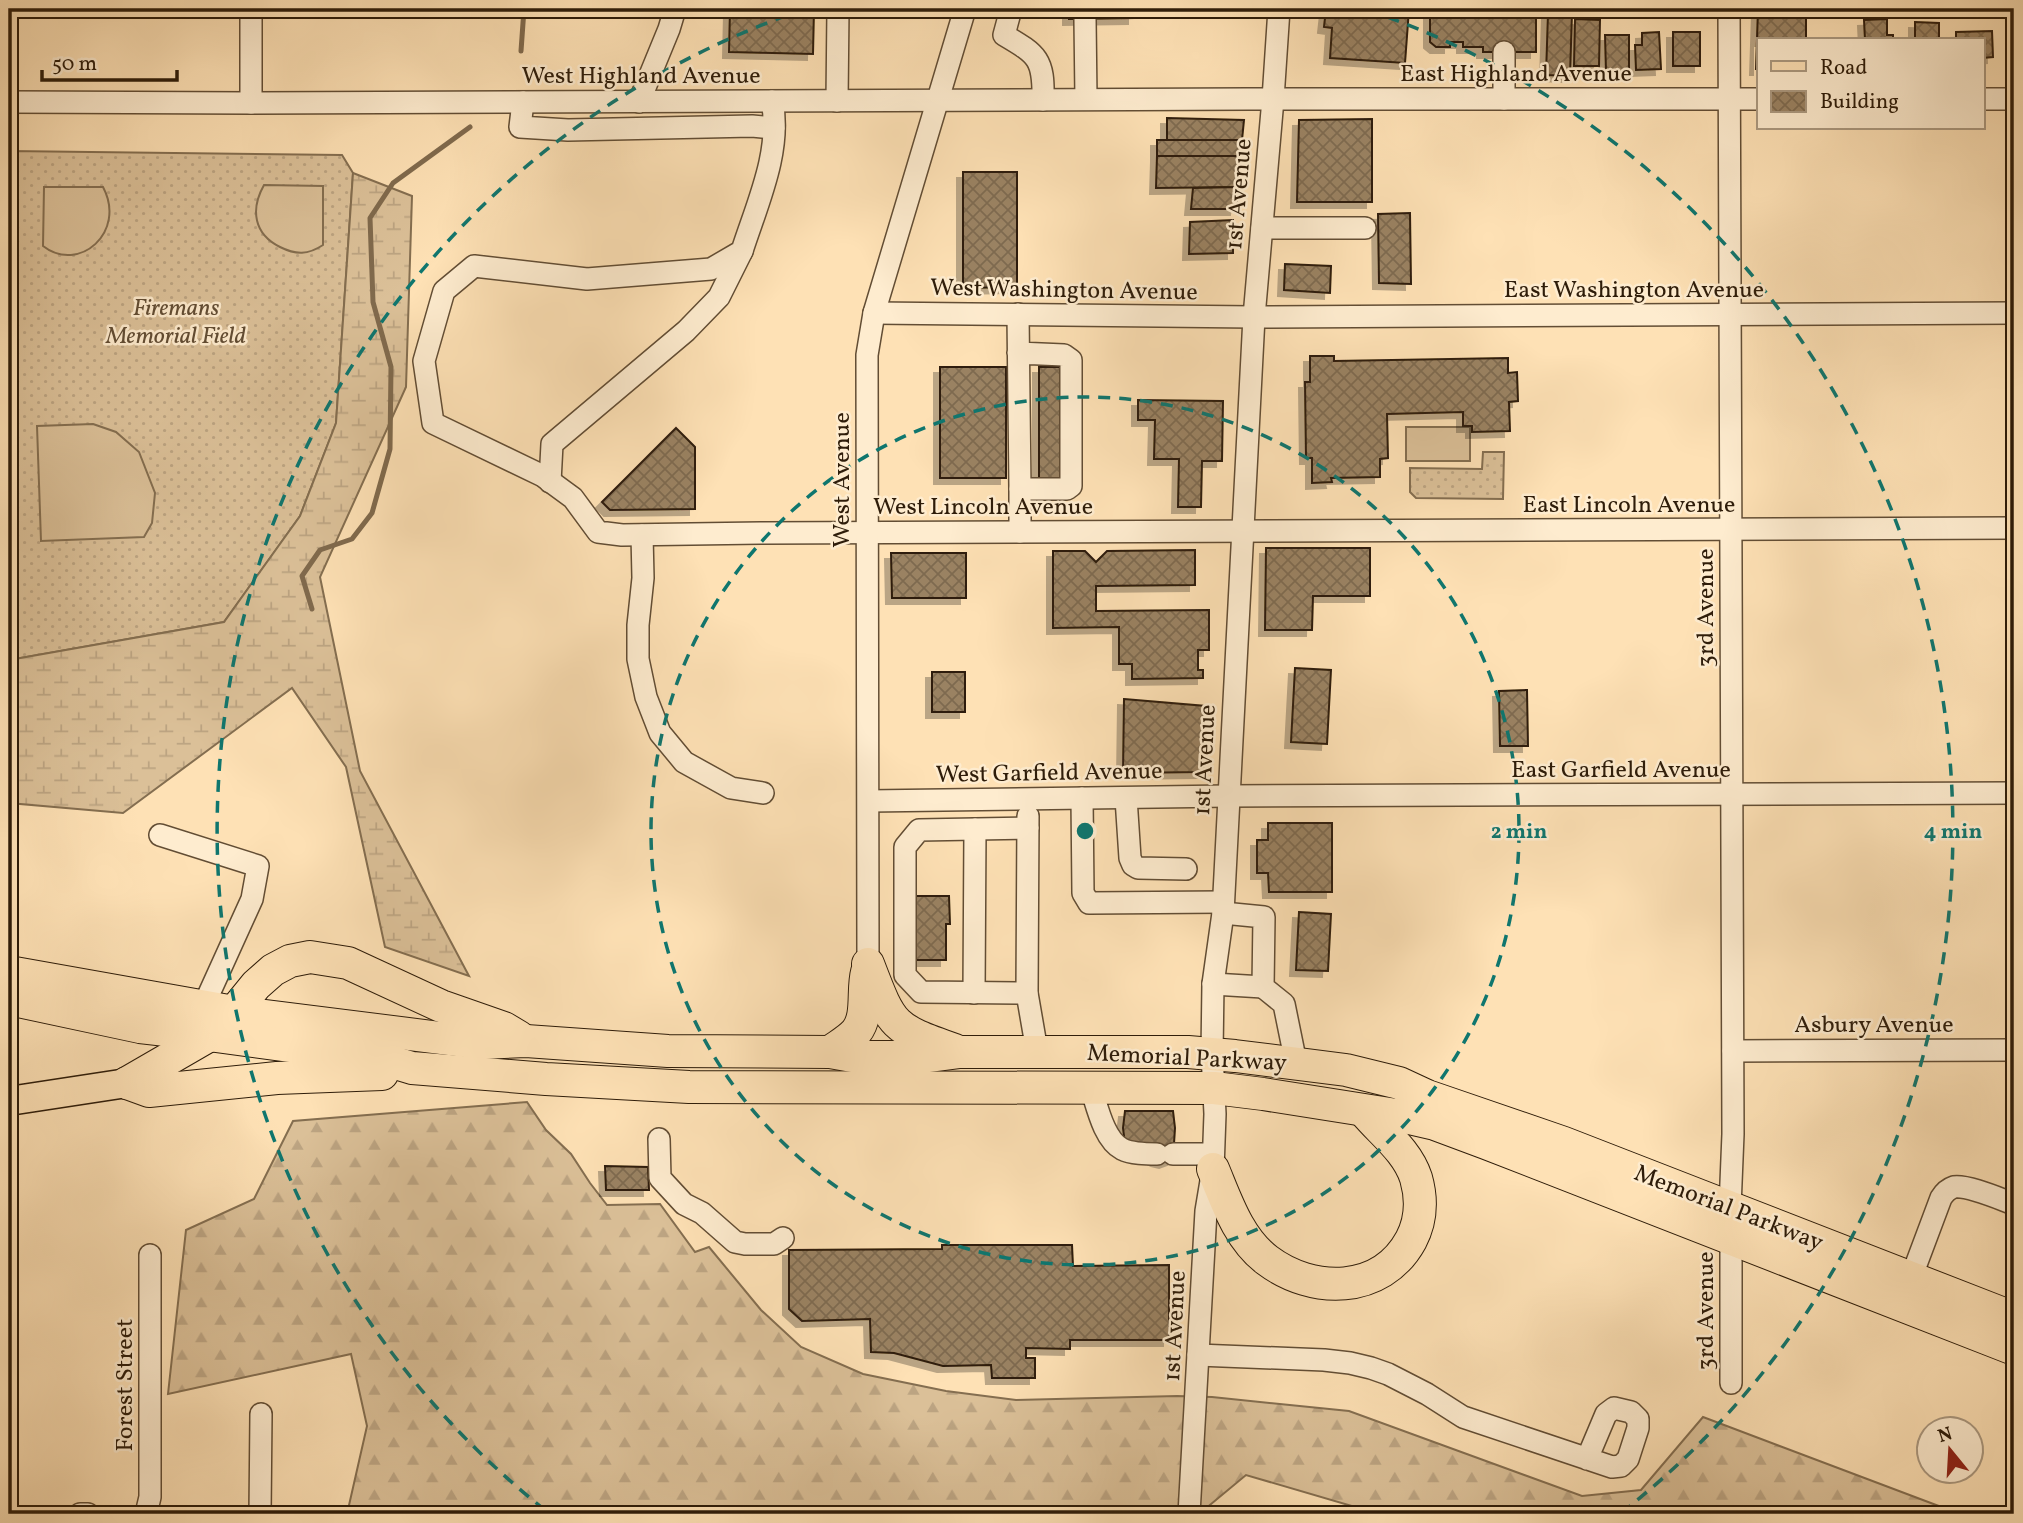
<svg xmlns="http://www.w3.org/2000/svg" width="2023" height="1523" font-family="Vollkorn,serif">
	<style>
		.grass { fill: url(#grass-dots); stroke: #846e50; stroke-width: 2 }
		.forest { fill: url(#forest-firs); stroke: #846e50; stroke-width: 2 }
		.wetland { fill: url(#wetland-marsh); stroke: #846e50; stroke-width: 2 }
		.garden { fill: #dbc098; stroke: #846e50; stroke-width: 2 }
		.lines { fill: none; stroke-linecap: round; stroke-linejoin: round }
		.stream { stroke: #806a4d; stroke-width: 5 }
		.building { fill: url(#building-cross-hatch); stroke: #2e1c09; stroke-width: 2; filter: url(#shadow) }
		.minor-tunnel { stroke: #d4ba93; stroke-width: 21; stroke-dasharray: 21 10; stroke-linecap: butt }
		.minor-casing { stroke: #624d34; stroke-width: 24 }
		.major-casing { stroke: #2e1c09; stroke-width: 31 }
		.highway-casing { stroke: #2e1c09; stroke-width: 34 }
		.minor { stroke: #feeccf; stroke-width: 21 }
		.major { stroke: #fee1b5; stroke-width: 28 }
		.highway { stroke: #fee1b5; stroke-width: 32 }
		.ring { fill: none; stroke: #0f766e; stroke-width: 3.5; stroke-dasharray: 12 9 }
		.labels { text-anchor: middle; stroke-width: 5; stroke-linejoin: round; paint-order: stroke }
		.street-label { font-size: 24px; fill: #2e1c09; stroke: #feeccf }
		.park-label { font-size: 24px; font-style: italic; fill: #624d34; stroke: #feeccf }
		.centre { fill: #0f766e; stroke: #feeccf; stroke-width: 3.5 }
		.ring-label { font-size: 21px; text-anchor: middle; font-weight: bold; fill: #0f766e; stroke: #feeccf; stroke-width: 5; stroke-linejoin: round; paint-order: stroke }
	</style>
	<defs>
		<pattern id="grass-dots" width="8" height="8" patternUnits="userSpaceOnUse" patternTransform="scale(1.75)"><rect width="8" height="8" fill="#dbc098"/><path d="M2 2h.1M6 6h.1" fill="none" stroke="#bca482" stroke-width="1.8" stroke-linecap="round"/></pattern>
		<pattern id="forest-firs" width="22" height="20" patternUnits="userSpaceOnUse" patternTransform="scale(1.75)"><rect width="22" height="20" fill="#dbc098"/><path d="M5 1l3.5 6h-7zM16 11l3.5 6h-7z" fill="#bca482"/></pattern>
		<pattern id="wetland-marsh" width="20" height="14" patternUnits="userSpaceOnUse" patternTransform="scale(1.75)"><rect width="20" height="14" fill="#dbc098"/><path d="M1 5h8M5 5V1M11 12h8M15 12V8" fill="none" stroke="#bca482"/></pattern>
		<pattern id="building-cross-hatch" width="8" height="8" patternUnits="userSpaceOnUse" patternTransform="scale(1.75)"><rect width="8" height="8" fill="#9a8262"/><path d="M0 0l8 8M0 8l8-8" fill="none" stroke="#7e6a4f"/></pattern>
		<filter id="shadow"><feDropShadow dx="-6" dy="6" stdDeviation="0" flood-color="#0004"/></filter>
	</defs>
	<rect width="100%" height="100%" fill="#fee1b5"/>
	<filter id="stains"><feTurbulence type="fractalNoise" baseFrequency=".00286" numOctaves="4"/><feColorMatrix values="0 0 0 0 .2 0 0 0 0 .09 0 0 0 0 .02 0 0 0 .5 -.17"/></filter>
	<radialGradient id="worn" r=".72"><stop offset=".6" stop-color="#630" stop-opacity="0"/><stop offset="1" stop-color="#630" stop-opacity=".3"/></radialGradient>
	<g class="grass">
		<path d="M 9,151 L 342,155 L 353,173 L 336,423 L 300,516 L 224,622 L 9,660 Z"/>
		<path d="M 1483,452 L 1504,452 L 1503,499 L 1416,498 L 1410,492 L 1410,468 L 1482,469 Z"/>
	</g>
	<path class="forest" d="M 527,1102 L 546,1130 L 571,1154 L 590,1183 L 607,1205 L 660,1204 L 695,1252 L 709,1247 L 761,1310 L 801,1347 L 863,1374 L 946,1391 L 1016,1400 L 1177,1396 L 1212,1397 L 1349,1411 L 1582,1496 L 1641,1490 L 1703,1417 L 1960,1514 L 1379,1514 L 1246,1475 L 1199,1514 L 347,1514 L 367,1426 L 351,1354 L 168,1394 L 186,1230 L 254,1199 L 293,1121 Z"/>
	<path class="wetland" d="M 353,173 L 412,196 L 406,387 L 320,577 L 360,771 L 469,976 L 385,947 L 346,767 L 292,688 L 123,813 L 9,803 L 9,660 L 224,622 L 300,516 L 336,423 Z"/>
	<g class="garden">
		<path d="M 264,185 L 323,186 L 323,245 C 308,255 296,255 280,247 C 254,234 250,210 264,185 Z"/>
		<path d="M 44,187 L 103,187 C 127,232 79,274 43,246 Z"/>
		<path d="M 93,424 L 116,432 L 139,452 L 155,493 L 152,523 L 144,537 L 41,541 L 37,426 Z"/>
		<rect x="1406" y="427" width="64" height="34"/>
	</g>
	<g class="lines">
		<g class="stream">
			<path d="M 521,51 L 524,9"/>
			<path d="M 312,609 L 302,576 L 320,550 L 352,539 L 372,513 L 390,449 L 391,367 L 373,302 L 370,218 L 393,183 L 470,127"/>
		</g>
	</g>
	<g class="building">
		<path d="M 730,9 L 814,9 L 813,54 L 729,52 Z"/>
		<path d="M 1069,9 L 1134,9 L 1134,18 L 1069,19 Z"/>
		<path d="M 1326,9 L 1409,9 L 1405,63 L 1330,58 L 1332,28 L 1324,27 Z"/>
		<path d="M 1430,9 L 1536,9 L 1536,52 L 1483,52 L 1483,47 L 1463,47 L 1463,42 L 1450,42 L 1450,47 L 1436,47 L 1430,42 Z"/>
		<path d="M 1758,9 L 1806,9 L 1806,40 L 1759,40 L 1759,69 L 1756,69 Z"/>
		<path d="M 1548,13 L 1572,13 L 1570,76 L 1546,75 Z"/>
		<path d="M 1575,19 L 1600,20 L 1599,66 L 1574,66 Z"/>
		<path d="M 1887,19 L 1887,35 L 1893,35 L 1893,40 L 1865,40 L 1864,20 Z"/>
		<path d="M 1915,22 L 1939,23 L 1939,40 L 1915,40 Z"/>
		<path d="M 1992,31 L 1993,57 L 1983,58 L 1983,40 L 1956,40 L 1956,32 Z"/>
		<path d="M 1659,32 L 1661,69 L 1636,70 L 1635,45 L 1642,45 L 1642,33 Z"/>
		<rect x="1673" y="32" width="27" height="34"/>
		<path d="M 1605,35 L 1629,35 L 1629,72 L 1606,72 Z"/>
		<path d="M 1167,118 L 1244,120 L 1242,140 L 1167,140 Z"/>
		<path d="M 1372,119 L 1372,202 L 1297,202 L 1299,120 Z"/>
		<path d="M 1157,140 L 1242,140 L 1240,156 L 1157,156 Z"/>
		<path d="M 1157,156 L 1240,156 L 1239,187 L 1156,188 Z"/>
		<path d="M 963,172 L 1017,172 L 1017,287 L 963,288 Z"/>
		<path d="M 1239,187 L 1236,209 L 1191,209 L 1193,188 Z"/>
		<path d="M 1410,213 L 1411,284 L 1379,283 L 1378,214 Z"/>
		<path d="M 1233,220 L 1233,253 L 1189,254 L 1190,222 Z"/>
		<path d="M 1285,264 L 1331,266 L 1330,293 L 1284,290 Z"/>
		<path d="M 1310,356 L 1334,356 L 1334,361 L 1508,358 L 1508,373 L 1517,372 L 1518,401 L 1509,402 L 1510,431 L 1472,432 L 1472,426 L 1463,426 L 1463,412 L 1387,414 L 1388,458 L 1380,459 L 1380,477 L 1331,478 L 1332,482 L 1312,483 L 1312,458 L 1306,458 L 1305,382 L 1310,382 Z"/>
		<rect x="940" y="367" width="66" height="111"/>
		<rect x="1039" y="367" width="24" height="111"/>
		<path d="M 1138,400 L 1223,401 L 1222,461 L 1202,461 L 1201,507 L 1178,507 L 1179,459 L 1154,459 L 1155,420 L 1138,420 Z"/>
		<path d="M 676,428 L 695,447 L 695,509 L 610,510 L 602,502 Z"/>
		<path d="M 1266,548 L 1370,548 L 1370,596 L 1313,596 L 1312,630 L 1265,630 Z"/>
		<path d="M 1195,550 L 1195,585 L 1096,586 L 1096,611 L 1209,610 L 1209,650 L 1198,650 L 1198,670 L 1203,670 L 1203,678 L 1132,679 L 1132,664 L 1119,664 L 1119,627 L 1053,628 L 1053,551 L 1085,551 L 1096,562 L 1107,551 Z"/>
		<path d="M 891,553 L 966,553 L 966,598 L 892,598 Z"/>
		<path d="M 1295,668 L 1331,670 L 1327,744 L 1291,742 Z"/>
		<rect x="932" y="672" width="33" height="40"/>
		<path d="M 1527,690 L 1528,746 L 1500,746 L 1499,691 Z"/>
		<path d="M 1124,699 L 1206,706 L 1203,772 L 1123,773 Z"/>
		<path d="M 1268,823 L 1332,823 L 1332,892 L 1269,892 L 1268,873 L 1257,873 L 1257,840 L 1268,840 Z"/>
		<path d="M 908,896 L 949,896 L 950,924 L 946,924 L 946,960 L 909,960 Z"/>
		<path d="M 1299,912 L 1331,914 L 1328,971 L 1296,970 Z"/>
		<path d="M 1125,1111 L 1173,1111 L 1175,1128 L 1173,1159 L 1165,1162 L 1157,1160 L 1125,1144 L 1123,1128 Z"/>
		<path d="M 605,1166 L 648,1167 L 649,1190 L 606,1190 Z"/>
		<path d="M 942,1245 L 1072,1245 L 1073,1266 L 1169,1265 L 1169,1340 L 1070,1340 L 1070,1349 L 1026,1348 L 1026,1358 L 1035,1358 L 1035,1378 L 992,1378 L 991,1365 L 943,1366 L 894,1353 L 871,1352 L 870,1319 L 802,1321 L 789,1309 L 789,1250 L 942,1249 Z"/>
	</g>
	<g class="lines">
		<g class="minor-tunnel">
			<path d="M 1074,9 L 1074,19"/>
			<path d="M 1096,9 L 1096,18"/>
		</g>
		<g class="minor-casing">
			<g id="minor">
				<path d="M 251,9 L 251,103"/>
				<path d="M 1011,9 L 1004,35 C 1038,55 1044,59 1043,100"/>
				<path d="M 1729,9 L 1733,1134 L 1730,1207"/>
				<path d="M 1085,19 L 1086,99"/>
				<path d="M 1504,99 L 1504,52"/>
				<path d="M 1983,99 L 2014,99"/>
				<path d="M 772,101 C 782,151 757,204 742,251 L 711,269 L 587,279 L 474,266 L 444,291 L 424,361 L 433,423 L 543,476 L 573,498 L 598,532 L 622,535 L 761,533 L 2014,528"/>
				<path d="M 837,101 L 838,9"/>
				<path d="M 9,102 L 251,103 L 1248,99 L 1759,99"/>
				<path d="M 523,102 L 520,127 L 568,130 L 752,126 L 774,128"/>
				<path d="M 639,102 L 669,29 L 675,9"/>
				<path d="M 1262,228 L 1365,228"/>
				<path d="M 874,313 L 1254,317 L 2014,313"/>
				<path d="M 1018,314 L 1020,489 L 1067,489 L 1071,486 L 1071,360 L 1064,355 L 1018,353"/>
				<path d="M 550,482 L 552,444 L 686,331 L 719,297 L 742,251"/>
				<path d="M 1020,489 L 1020,532"/>
				<path d="M 642,535 L 643,578 L 638,625 L 638,659 L 646,697 L 660,733 L 684,762 L 731,788 L 763,793"/>
				<path d="M 1082,798 L 1083,893 L 1089,903 L 1223,902"/>
				<path d="M 1126,798 L 1130,858 L 1133,865 L 1138,868 L 1186,869"/>
				<path d="M 869,801 L 1228,796 L 2014,793"/>
				<path d="M 1028,816 L 1027,993 L 1037,1051"/>
				<path d="M 160,835 L 258,866 L 252,899 L 203,1007"/>
				<path d="M 1223,913 L 1264,917 L 1263,987 L 1284,1004 L 1296,1063"/>
				<path d="M 868,964 L 867,355 L 874,313 L 965,9"/>
				<path d="M 1213,984 L 1263,987"/>
				<path d="M 974,993 L 975,829"/>
				<path d="M 1027,993 L 921,992 L 905,975 L 905,847 L 919,830 L 1028,828"/>
				<path d="M 1733,1051 L 2014,1050"/>
				<path d="M 1091,1088 C 1097,1106 1104,1140 1122,1149 C 1132,1154 1146,1154 1157,1154"/>
				<path d="M 659,1139 L 660,1178 L 684,1204 L 702,1213 L 735,1242 L 745,1244 L 774,1244 L 783,1238"/>
				<path d="M 1173,1154 L 1213,1154"/>
				<path d="M 1911,1278 L 1941,1198 C 1944,1193 1948,1189 1954,1187 C 1968,1185 2000,1199 2014,1204"/>
				<path d="M 1198,1355 L 1324,1360 L 1350,1363 L 1371,1368 L 1388,1374 L 1427,1394 L 1463,1417 L 1612,1467 L 1621,1466 L 1628,1459 L 1638,1428 L 1638,1419 L 1631,1412 L 1614,1408 L 1606,1414 L 1587,1459"/>
				<path d="M 1731,1383 L 1731,1239"/>
				<path d="M 80,1514 L 88,1514"/>
				<path d="M 146,1514 L 150,1497 L 150,1255"/>
				<path d="M 260,1514 L 261,1414"/>
				<path d="M 1189,1514 L 1206,1211 L 1213,1169 L 1215,1114 L 1212,1053 L 1213,984 L 1223,913 L 1254,317 L 1273,99 L 1279,9"/>
			</g>
		</g>
		<g class="major-casing">
			<path id="major" d="M 9,1101 L 127,1083"/>
		</g>
		<g class="highway-casing">
			<g id="highway">
				<path d="M 868,964 C 892,1027 892,1028 955,1050"/>
				<path d="M 9,972 L 234,1012 L 480,1043 L 526,1041 L 668,1051 L 830,1052 L 858,1057 L 922,1057 L 960,1052 L 1188,1052 L 1235,1056 L 1346,1070 L 1399,1083 L 1427,1096 L 1564,1143 L 2014,1318"/>
				<path d="M 9,999 L 140,1027 L 210,1035 L 379,1058 L 412,1068 L 546,1079 L 689,1087 L 1214,1088 L 1263,1094 L 1396,1115 L 1435,1124 L 1486,1143 L 2014,1349"/>
				<path d="M 830,1052 C 838,1046 849,1040 856,1032 C 869,1016 862,991 867,972"/>
				<path d="M 127,1083 L 210,1035 L 234,1012 L 256,985 L 273,970 L 290,961 L 310,957 L 348,963 L 441,1006 L 504,1028 L 519,1037"/>
				<path d="M 127,1083 L 149,1091 L 277,1078 L 382,1074"/>
				<path d="M 1213,1169 C 1226,1200 1238,1238 1267,1260 C 1312,1294 1381,1295 1411,1240 C 1421,1221 1422,1199 1416,1178 C 1407,1150 1381,1132 1364,1111"/>
			</g>
		</g>
		<use href="#minor" class="minor"/>
		<use href="#major" class="major"/>
		<use href="#highway" class="highway"/>
	</g>
	<g class="ring">
		<circle cx="1085" cy="831" r="434"/>
		<path d="M545 1510A868 868 0 0 1 802 10M1368 10A868 868 0 0 1 1625 1510"/>
	</g>
	<g class="labels">
		<g class="street-label">
			<text x="1516" y="81">East Highland Avenue</text>
			<text x="641" y="83">West Highland Avenue</text>
			<text transform="translate(1238 194) rotate(-85)" y="8">1st Avenue</text>
			<text transform="translate(1064 289) rotate(1)" y="8">West Washington Avenue</text>
			<text x="1634" y="297">East Washington Avenue</text>
			<text transform="translate(841 480) rotate(-90)" y="8">West Avenue</text>
			<text x="1629" y="512">East Lincoln Avenue</text>
			<text x="983" y="514">West Lincoln Avenue</text>
			<text transform="translate(1705 608) rotate(-90)" y="8">3rd Avenue</text>
			<text transform="translate(1204 760) rotate(-87)" y="8">1st Avenue</text>
			<text x="1621" y="777">East Garfield Avenue</text>
			<text transform="translate(1049 772) rotate(-1)" y="8">West Garfield Avenue</text>
			<text x="1874" y="1032">Asbury Avenue</text>
			<text transform="translate(1187 1057) rotate(3)" y="8">Memorial Parkway</text>
			<text transform="translate(1729 1207) rotate(21)" y="8">Memorial Parkway</text>
			<text transform="translate(1705 1311) rotate(-90)" y="8">3rd Avenue</text>
			<text transform="translate(1174 1326) rotate(-87)" y="8">1st Avenue</text>
			<text transform="translate(124 1385) rotate(-90)" y="8">Forest Street</text>
		</g>
		<g class="park-label">
			<text x="176" y="315">Firemans<tspan x="176" dy="28">Memorial Field</tspan></text>
		</g>
	</g>
	<circle cx="1085" cy="831" r="10" class="centre"/>
	<g class="ring-label">
		<text x="1519" y="838">2 min</text>
		<text x="1953" y="838">4 min</text>
	</g>
	<rect width="2023" height="1523" fill="none" stroke="#fee1b5" stroke-width="35"/>
	<rect x="10" y="10" width="2002" height="1502" fill="none" stroke="#2e1c09" stroke-width="3.5"/>
	<rect x="18" y="18" width="1988" height="1488" fill="none" stroke="#2e1c09" stroke-width="2"/>
	<rect x="1757" y="38" width="228" height="91" fill="#feeccf" stroke="#ab9980" stroke-width="2"/>
	<rect x="1771" y="61" width="35" height="10" fill="#fee1b5" stroke="#ab9980" stroke-width="2"/>
	<text x="1820" y="74" font-size="21" fill="#2e1c09">Road</text>
	<rect x="1771" y="91" width="35" height="21" fill="url(#building-cross-hatch)" stroke="#ab9980" stroke-width="2"/>
	<text x="1820" y="108" font-size="21" fill="#2e1c09">Building</text>
	<g transform="translate(1950 1450) rotate(342)"><circle r="33" fill="#feeccf" stroke="#ab9980" stroke-width="2"/>
	<path d="M0-5L12 26L0 18L-12 26Z" fill="#8f2418"/>
	<text y="-10" font-size="19" font-weight="bold" text-anchor="middle" fill="#2e1c09">N</text>
	</g>
	<path d="M42 70v10h135v-10" fill="none" stroke="#2e1c09" stroke-width="3.5"/>
	<text x="52" y="70" font-size="21" fill="#2e1c09" stroke="#feeccf" stroke-width="5" paint-order="stroke">50 m</text>
	<rect width="100%" height="100%" filter="url(#stains)"/>
	<rect width="100%" height="100%" fill="url(#worn)"/>
</svg>
